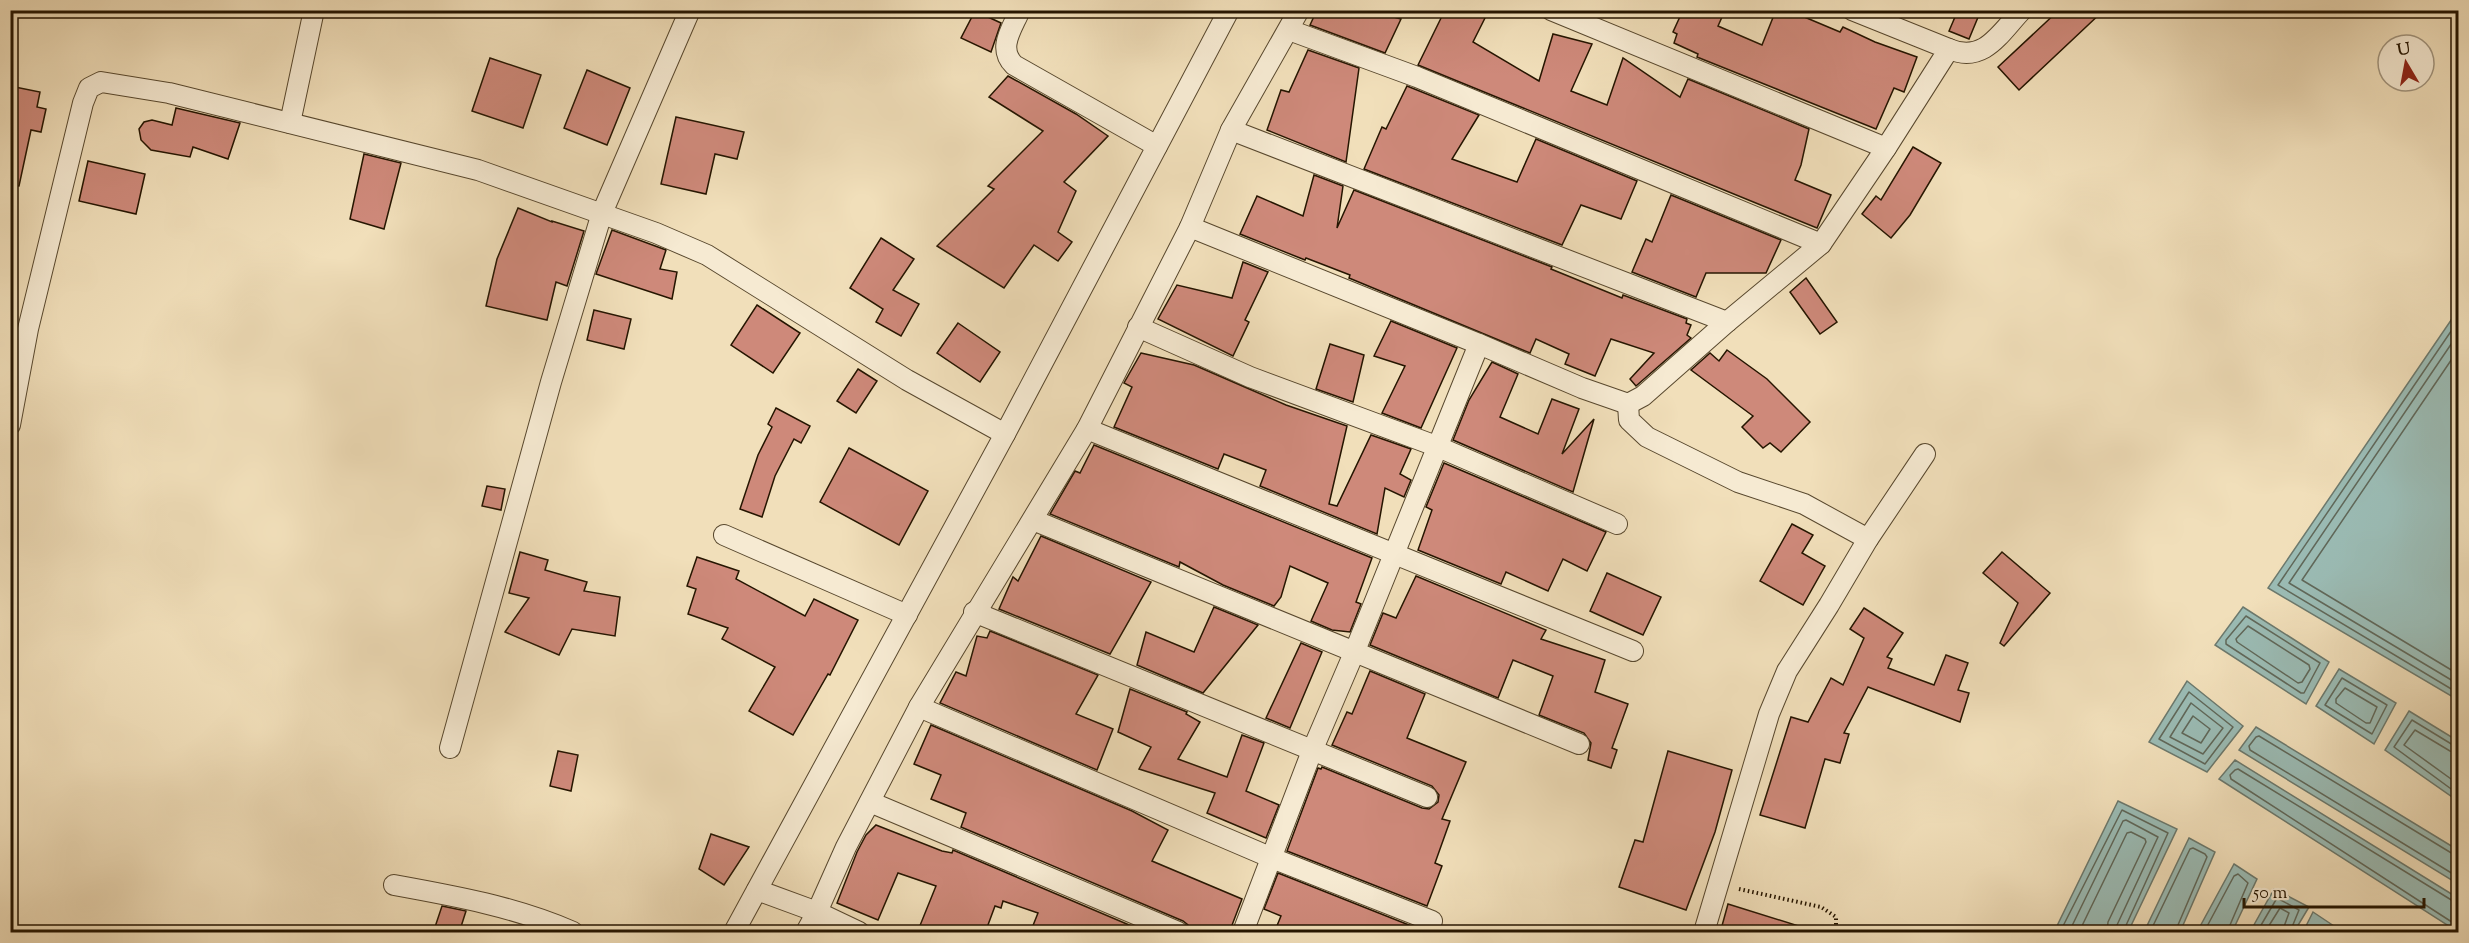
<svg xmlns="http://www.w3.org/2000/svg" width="2469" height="943" font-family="'Sorts Mill Goudy',serif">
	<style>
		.water { fill: #9bbcb5; stroke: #6c796d; stroke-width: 1.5 }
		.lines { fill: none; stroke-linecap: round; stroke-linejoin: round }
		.shore { stroke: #60685a; stroke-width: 1.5 }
		.building { fill: #ce897a; stroke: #251500; stroke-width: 1.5 }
		.minor-casing { stroke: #58482e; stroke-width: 22 }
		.path { stroke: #251500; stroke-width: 4; stroke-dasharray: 1.5 3; stroke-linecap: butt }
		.minor { stroke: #f6ead2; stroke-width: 20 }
	</style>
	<rect width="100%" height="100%" fill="#f1dfba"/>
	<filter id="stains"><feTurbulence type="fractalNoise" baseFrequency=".00333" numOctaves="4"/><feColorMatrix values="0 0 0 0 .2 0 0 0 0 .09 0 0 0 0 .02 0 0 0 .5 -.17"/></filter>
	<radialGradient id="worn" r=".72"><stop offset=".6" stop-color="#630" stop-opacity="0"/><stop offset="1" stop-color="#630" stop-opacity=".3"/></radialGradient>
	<g class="water">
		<path d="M 2458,310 L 2458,700 L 2268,588 Z"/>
		<path d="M 2243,607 L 2329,662 L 2306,704 L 2215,645 Z"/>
		<path d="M 2339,669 L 2396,703 L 2374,744 L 2316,706 Z"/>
		<path d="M 2187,681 L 2243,726 L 2207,772 L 2149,742 Z"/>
		<path d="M 2409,711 L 2458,741 L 2458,801 L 2385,750 Z"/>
		<path d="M 2256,727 L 2458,850 L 2458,884 L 2239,750 Z"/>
		<path d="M 2235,760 L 2458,898 L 2458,932 L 2219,779 Z"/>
		<path d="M 2118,801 L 2177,829 L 2128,932 L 2054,932 Z"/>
		<path d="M 2189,838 L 2215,852 L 2180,932 L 2144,932 Z"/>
		<path d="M 2234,864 L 2257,879 L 2232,932 L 2197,932 Z"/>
		<path d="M 2274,889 L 2309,907 L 2294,932 L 2250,932 Z"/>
		<path d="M 2313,912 L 2340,930 L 2338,932 L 2303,932 Z"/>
	</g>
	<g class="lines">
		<g class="shore">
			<path d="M 2458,321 L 2278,585 L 2458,693"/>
			<path d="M 2458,334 L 2289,583 L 2458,684"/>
			<path d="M 2458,350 L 2302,580 L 2458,674"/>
			<path d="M 2246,616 L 2320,663 L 2304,693 L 2301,693 L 2226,644 L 2226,640 Z"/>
			<path d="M 2248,626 L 2309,665 L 2310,669 L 2302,682 L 2298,683 L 2237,642 L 2236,639 Z"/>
			<path d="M 2342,678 L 2387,705 L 2372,734 L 2325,705 Z"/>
			<path d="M 2345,688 L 2377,707 L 2370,723 L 2366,723 L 2336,703 L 2336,699 Z"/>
			<path d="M 2189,692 L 2233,727 L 2205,764 L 2159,739 Z"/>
			<path d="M 2191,703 L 2223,728 L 2203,754 L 2170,737 Z"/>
			<path d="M 2193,716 L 2210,729 L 2201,743 L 2182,733 Z"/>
			<path d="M 2458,745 L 2453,745 L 2412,720 L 2394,747 L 2458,794"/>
			<path d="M 2458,753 L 2450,751 L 2415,730 L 2404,745 L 2458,784"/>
			<path d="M 2458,855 L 2453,854 L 2259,736 L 2256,737 L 2249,746 L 2250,750 L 2458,877"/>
			<path d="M 2458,902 L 2453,901 L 2238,769 L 2235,770 L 2230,775 L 2231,779 L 2458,926"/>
			<path d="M 2060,932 L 2122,810 L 2168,833 L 2123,932"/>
			<path d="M 2069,932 L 2123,821 L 2126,820 L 2158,837 L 2117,925 L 2116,932"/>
			<path d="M 2079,932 L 2127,833 L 2131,832 L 2145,839 L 2146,842 L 2108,922 L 2107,932"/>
			<path d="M 2150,932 L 2190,849 L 2193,848 L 2205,854 L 2207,857 L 2175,932"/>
			<path d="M 2204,932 L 2234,876 L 2238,874 L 2248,883 L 2227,932"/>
			<path d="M 2257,932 L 2277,898 L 2299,910 L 2290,932"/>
			<path d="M 2265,932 L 2280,908 L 2289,913 L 2282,932"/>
		</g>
	</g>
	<g class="building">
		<path d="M 1317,10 L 1368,10 L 1401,19 L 1385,53 L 1310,25 Z"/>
		<path d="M 1445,10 L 1489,10 L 1473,42 L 1539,81 L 1553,34 L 1592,44 L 1571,91 L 1607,105 L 1623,58 L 1680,97 L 1688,79 L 1809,129 L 1801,165 L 1795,180 L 1831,195 L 1817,228 L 1418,65 Z"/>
		<path d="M 1683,10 L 1707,10 L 1722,17 L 1718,26 L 1762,45 L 1776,10 L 1804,10 L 1802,16 L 1840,32 L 1843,27 L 1875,42 L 1917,57 L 1904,92 L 1894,88 L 1876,129 L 1697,57 L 1698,54 L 1674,43 L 1677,34 L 1673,32 Z"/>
		<path d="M 1958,10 L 1981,10 L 1969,39 L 1949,31 Z"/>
		<path d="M 2059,10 L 2104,10 L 2019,90 L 1998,67 Z"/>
		<path d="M 975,11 L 1001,23 L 991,52 L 961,38 Z"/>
		<path d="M 1308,50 L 1359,68 L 1346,162 L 1267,130 L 1281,90 L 1289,92 Z"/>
		<path d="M 490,58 L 541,75 L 523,128 L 472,111 Z"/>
		<path d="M 587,70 L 630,88 L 607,145 L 564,128 Z"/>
		<path d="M 1008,76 L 1076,114 L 1108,136 L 1064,182 L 1076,191 L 1058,232 L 1072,242 L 1058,261 L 1034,245 L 1004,288 L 937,246 L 994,189 L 988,186 L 1043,131 L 989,97 Z"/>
		<path d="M 10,86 L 40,92 L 37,107 L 46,109 L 41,132 L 31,130 L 19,186 L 10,185 Z"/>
		<path d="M 1407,86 L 1479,115 L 1452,159 L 1517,182 L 1536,139 L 1637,181 L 1621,219 L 1581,205 L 1562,245 L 1364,169 L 1382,127 L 1386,129 Z"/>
		<path d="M 176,108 L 240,123 L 228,159 L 193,147 L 190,157 L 151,150 L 141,140 L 139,129 L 144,122 L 152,120 L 172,125 Z"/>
		<path d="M 676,117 L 744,132 L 737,159 L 715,154 L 706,194 L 661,184 Z"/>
		<path d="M 1913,147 L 1941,163 L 1910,215 L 1891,238 L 1862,214 L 1876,196 L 1881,200 Z"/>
		<path d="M 364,154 L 401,163 L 384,229 L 350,219 Z"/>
		<path d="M 88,161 L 145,174 L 136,214 L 79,201 Z"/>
		<path d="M 1314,175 L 1343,186 L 1337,228 L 1354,190 L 1552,267 L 1551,269 L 1622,298 L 1623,295 L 1687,319 L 1686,323 L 1691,325 L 1687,335 L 1691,338 L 1636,386 L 1630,379 L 1654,353 L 1611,339 L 1595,376 L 1565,364 L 1569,354 L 1536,339 L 1530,353 L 1349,278 L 1350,275 L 1306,258 L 1305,260 L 1240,234 L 1257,196 L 1303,216 Z"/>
		<path d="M 1671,195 L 1781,240 L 1766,273 L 1706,273 L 1696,297 L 1632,272 L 1646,239 L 1652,242 Z"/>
		<path d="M 518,208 L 552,222 L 552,221 L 584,231 L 567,286 L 556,282 L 547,320 L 486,306 L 497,259 Z"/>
		<path d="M 612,230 L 666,250 L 660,269 L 677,272 L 672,299 L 596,274 Z"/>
		<path d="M 881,238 L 914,259 L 893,290 L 919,304 L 901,336 L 876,322 L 883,309 L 850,288 Z"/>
		<path d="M 1243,262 L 1268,272 L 1245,320 L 1249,322 L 1233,356 L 1158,319 L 1177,285 L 1232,298 Z"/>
		<path d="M 1806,278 L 1837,322 L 1820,334 L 1790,292 Z"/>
		<path d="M 757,305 L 800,333 L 773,373 L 731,345 Z"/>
		<path d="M 594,310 L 631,319 L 624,349 L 587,340 Z"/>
		<path d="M 1391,321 L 1457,348 L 1421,428 L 1382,413 L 1405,366 L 1374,356 Z"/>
		<path d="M 958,323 L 1000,352 L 980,382 L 937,353 Z"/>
		<path d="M 1330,344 L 1364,355 L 1353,402 L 1316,389 Z"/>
		<path d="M 1727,350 L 1767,379 L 1810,422 L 1781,452 L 1770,443 L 1763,448 L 1742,427 L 1753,416 L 1691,370 L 1710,353 L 1719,361 Z"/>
		<path d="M 1141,353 L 1194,365 L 1286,405 L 1347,426 L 1329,504 L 1337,506 L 1371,435 L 1411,449 L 1400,474 L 1411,480 L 1404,497 L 1385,488 L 1377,534 L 1260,486 L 1266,470 L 1224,454 L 1218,469 L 1114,427 L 1132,387 L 1124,383 Z"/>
		<path d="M 1492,362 L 1518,374 L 1500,417 L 1538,434 L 1552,399 L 1579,409 L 1562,454 L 1594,419 L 1573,492 L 1453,440 L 1469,400 Z"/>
		<path d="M 858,369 L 877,381 L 856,413 L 837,401 Z"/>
		<path d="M 776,408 L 810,426 L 801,443 L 794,439 L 775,476 L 762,517 L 740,509 L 758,455 L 772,427 L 768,424 Z"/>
		<path d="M 1094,445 L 1372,558 L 1356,602 L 1361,604 L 1350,632 L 1332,630 L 1311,621 L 1328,583 L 1290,566 L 1281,597 L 1274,606 L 1223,585 L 1180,562 L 1179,567 L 1050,514 L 1075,471 L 1080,473 Z"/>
		<path d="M 849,448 L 928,491 L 899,545 L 820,502 Z"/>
		<path d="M 1444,463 L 1606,532 L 1587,571 L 1563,559 L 1548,591 L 1506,572 L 1501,584 L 1418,550 L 1432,510 L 1426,507 Z"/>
		<path d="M 487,486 L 505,489 L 501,510 L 482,506 Z"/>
		<path d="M 1792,524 L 1813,535 L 1802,553 L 1825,566 L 1803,605 L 1760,581 Z"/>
		<path d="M 1041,536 L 1151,582 L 1110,654 L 999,609 L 1013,577 L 1018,581 Z"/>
		<path d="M 520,552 L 548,560 L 545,570 L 587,582 L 584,591 L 620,597 L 615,636 L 572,629 L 559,655 L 505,632 L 529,598 L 509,593 Z"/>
		<path d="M 2002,552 L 2050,593 L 2004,646 L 2000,643 L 2018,603 L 1983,573 Z"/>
		<path d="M 697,557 L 739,571 L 736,579 L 805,616 L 814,599 L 858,620 L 830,675 L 828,674 L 793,735 L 749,711 L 775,667 L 722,639 L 728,628 L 688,614 L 696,589 L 687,586 Z"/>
		<path d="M 1607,573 L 1661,597 L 1643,635 L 1590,611 Z"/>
		<path d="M 1416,576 L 1546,630 L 1541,639 L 1605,660 L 1595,692 L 1628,704 L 1612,748 L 1617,750 L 1611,768 L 1588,760 L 1591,743 L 1584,733 L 1539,715 L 1553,676 L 1513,660 L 1498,698 L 1370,645 L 1383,613 L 1396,618 Z"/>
		<path d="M 1214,607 L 1258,625 L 1203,693 L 1137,665 L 1146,632 L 1194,652 Z"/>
		<path d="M 1864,608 L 1903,633 L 1887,657 L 1892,659 L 1888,668 L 1934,685 L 1946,655 L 1968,663 L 1958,690 L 1969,693 L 1960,722 L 1868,687 L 1844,733 L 1849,734 L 1840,763 L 1825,759 L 1805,828 L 1760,815 L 1791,717 L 1808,722 L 1831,678 L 1843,685 L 1864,638 L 1850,629 Z"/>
		<path d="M 990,631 L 1098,675 L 1076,714 L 1113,729 L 1097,770 L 940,703 L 956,672 L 966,676 L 977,636 L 987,638 Z"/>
		<path d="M 1301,643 L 1322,652 L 1290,728 L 1266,718 Z"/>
		<path d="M 1370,671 L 1425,694 L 1407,738 L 1466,762 L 1442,819 L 1450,821 L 1435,863 L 1442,866 L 1427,906 L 1287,851 L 1318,768 L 1321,769 L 1322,767 L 1422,808 L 1429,809 L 1438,802 L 1439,795 L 1432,786 L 1332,745 L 1347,712 L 1352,714 Z"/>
		<path d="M 1130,689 L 1187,712 L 1186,714 L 1200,722 L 1178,759 L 1227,777 L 1242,735 L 1264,743 L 1246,791 L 1279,805 L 1266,838 L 1207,813 L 1215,793 L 1139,769 L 1151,747 L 1118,732 Z"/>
		<path d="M 931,725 L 1132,811 L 1168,830 L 1152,861 L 1242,899 L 1229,933 L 1190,933 L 1188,925 L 1183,921 L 961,827 L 966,813 L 931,799 L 941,775 L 914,764 Z"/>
		<path d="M 558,751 L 578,755 L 571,791 L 550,786 Z"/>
		<path d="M 1668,751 L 1732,770 L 1715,832 L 1686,910 L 1619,887 L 1635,840 L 1643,842 Z"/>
		<path d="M 876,825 L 942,851 L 952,853 L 953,850 L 1148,933 L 1030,933 L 1038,913 L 1003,901 L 1001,908 L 995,906 L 985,933 L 932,933 L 919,928 L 936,886 L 898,873 L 878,920 L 837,903 L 857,852 L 866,835 Z"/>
		<path d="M 711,834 L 749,847 L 724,885 L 699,869 Z"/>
		<path d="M 1278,873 L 1419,929 L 1418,933 L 1274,933 L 1281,916 L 1264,909 Z"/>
		<path d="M 1728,904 L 1805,928 L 1805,933 L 1720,933 Z"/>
		<path d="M 442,906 L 466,911 L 459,933 L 433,933 Z"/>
	</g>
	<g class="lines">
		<g class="minor-casing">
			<g id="minor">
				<path d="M 1020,10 C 1012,29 997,48 1014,65 L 1157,146"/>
				<path d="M 1551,10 L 1886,148"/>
				<path d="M 1289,30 L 1417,77 L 1821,244"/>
				<path d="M 1949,49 C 1984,64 2000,33 2022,10"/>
				<path d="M 290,123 L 314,10"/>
				<path d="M 1231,130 L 1727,322"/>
				<path d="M 1190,227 L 1479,344"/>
				<path d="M 1138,327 L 1250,377 L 1436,446 L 1617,524"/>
				<path d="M 1628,404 L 1629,420 L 1647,437 L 1738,482 L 1804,504 L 1868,539"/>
				<path d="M 10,425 L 28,329 L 83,103 L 89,88 L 101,82 L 169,93 L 478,170 L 656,233 L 707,255 L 907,380 L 1005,434"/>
				<path d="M 1087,429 L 1633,651"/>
				<path d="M 1033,520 L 1579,744"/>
				<path d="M 724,535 L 907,615"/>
				<path d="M 974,612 L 1427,797"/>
				<path d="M 919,707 L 1272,858 L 1432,921"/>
				<path d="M 450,748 L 551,382 L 602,213 L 690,10"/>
				<path d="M 870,802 L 1178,932"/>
				<path d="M 394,885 C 455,896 516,907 573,932"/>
				<path d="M 757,890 L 817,912 L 859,932"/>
				<path d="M 734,932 L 1005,434 L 1229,10"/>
				<path d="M 806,932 L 817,912 L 846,847 L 919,707 L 1087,429 L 1190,227 L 1231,130 L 1299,10"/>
				<path d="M 1243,932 L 1312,751 L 1354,653 L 1479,344 L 1582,388 L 1628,404 L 1643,396 L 1727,322 L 1821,244 L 1886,148 L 1949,49 L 1852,10"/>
				<path d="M 1704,932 L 1769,714 L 1787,671 L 1829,605 L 1868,539 L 1925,454"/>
			</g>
		</g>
		<path class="path" d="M 1739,889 L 1821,907 L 1836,917 L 1836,932"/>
		<use href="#minor" class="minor"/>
	</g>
	<rect width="2469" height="943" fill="none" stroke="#f1dfba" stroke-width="36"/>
	<rect x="12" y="12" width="2445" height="919" fill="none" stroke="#251500" stroke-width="3"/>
	<rect x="18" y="18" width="2433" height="907" fill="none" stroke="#251500" stroke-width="1.5"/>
	<g transform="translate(2406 63) rotate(350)"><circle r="28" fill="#f6ead2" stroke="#a2957e" stroke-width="1.5"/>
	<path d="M0-4.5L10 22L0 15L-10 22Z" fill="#8f2418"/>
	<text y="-9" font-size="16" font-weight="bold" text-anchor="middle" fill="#251500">U</text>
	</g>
	<path d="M2244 898v9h180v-9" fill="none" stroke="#251500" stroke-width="3"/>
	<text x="2253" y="898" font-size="18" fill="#251500" stroke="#f6ead2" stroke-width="4.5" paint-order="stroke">50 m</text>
	<rect width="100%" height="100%" filter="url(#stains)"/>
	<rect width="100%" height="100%" fill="url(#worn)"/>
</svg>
